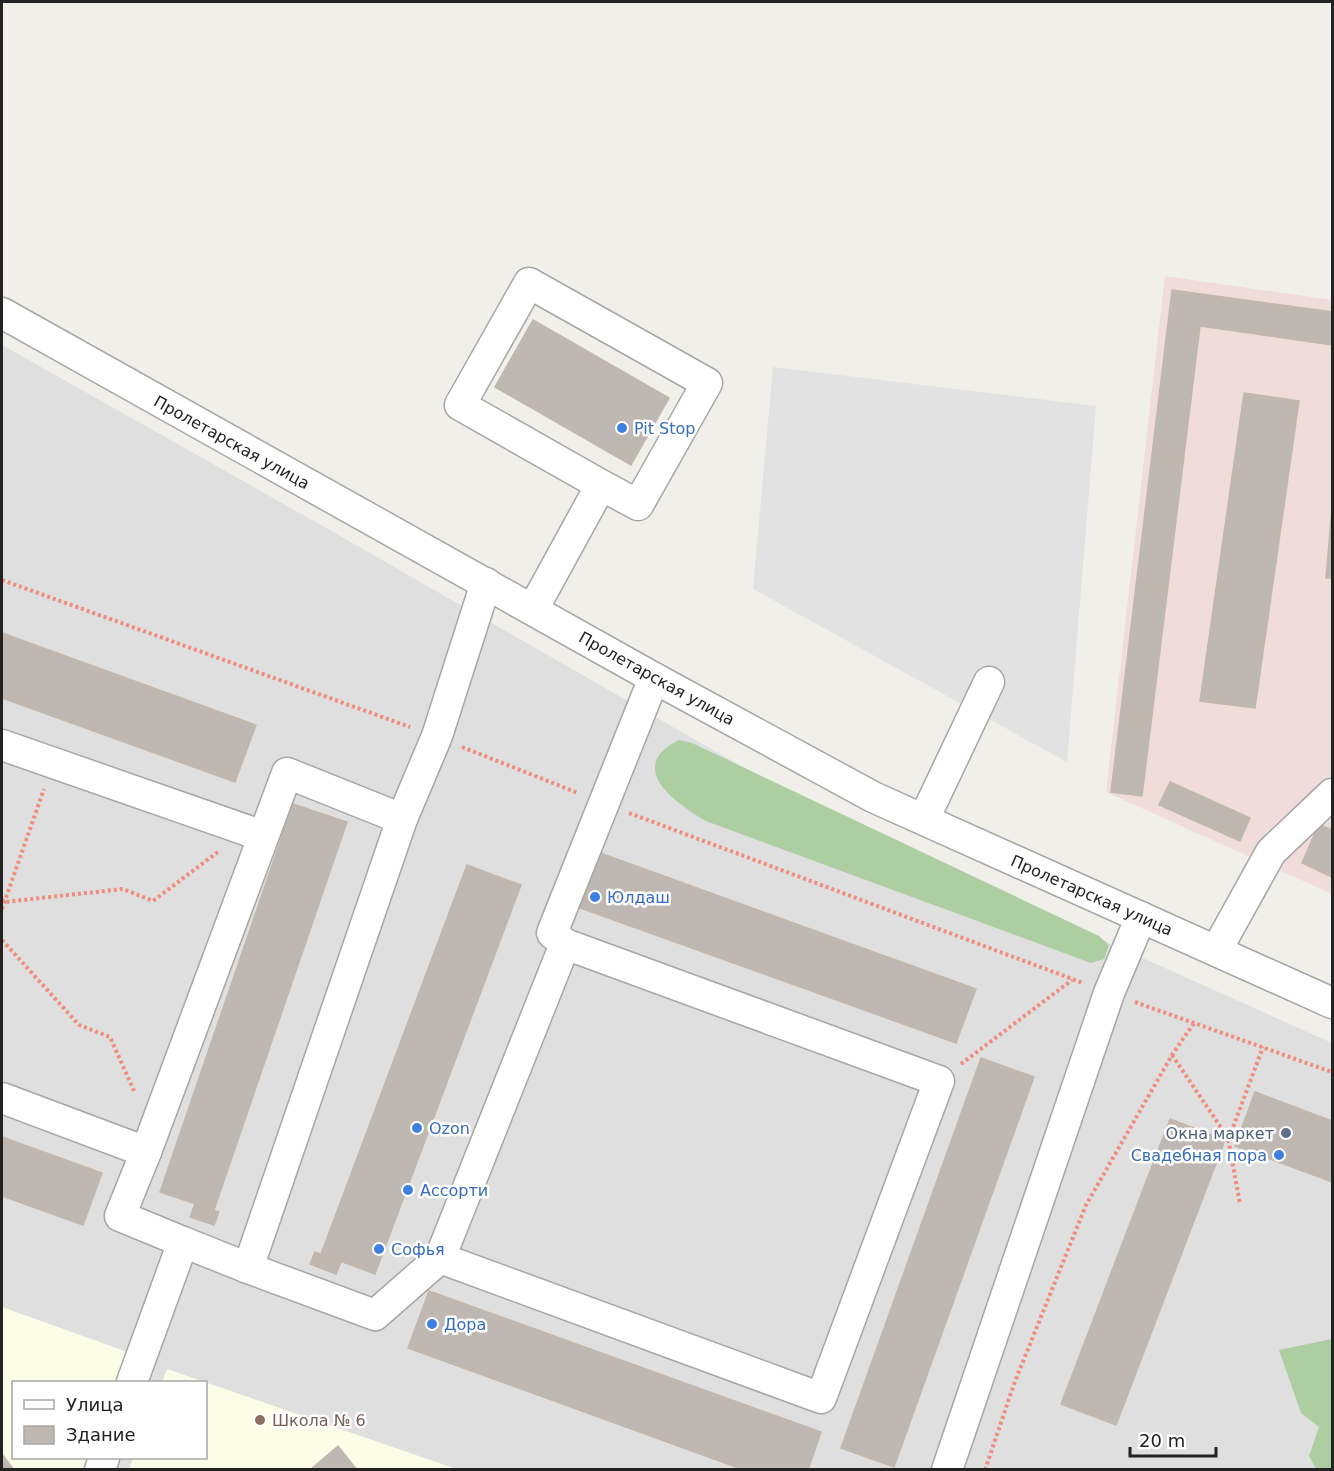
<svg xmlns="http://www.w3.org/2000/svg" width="1334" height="1471" font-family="'DejaVu Sans',sans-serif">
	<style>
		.residential { fill: #e0dfdf; fill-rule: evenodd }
		.commercial { fill: #f0dcdb }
		.education { fill: #fcfde7 }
		.forest { fill: #adcea1 }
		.parking { fill: #e2e2e2 }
		.building { fill: #bfb8b2; stroke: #c2b7ad; stroke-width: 1.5 }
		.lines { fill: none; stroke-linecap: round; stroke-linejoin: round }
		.minor-casing { stroke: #a6a6a6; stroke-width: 33 }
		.path { stroke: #f18b7b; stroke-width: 4; stroke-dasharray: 3 3; stroke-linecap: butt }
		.minor { stroke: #fff; stroke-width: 30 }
		.shop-dot { fill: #3f7fe0; stroke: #fff; stroke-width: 2 }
		.service-dot { fill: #5c6f8a; stroke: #fff; stroke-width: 2 }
		.education-dot { fill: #8d6e63; stroke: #fff; stroke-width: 2 }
		.labels { text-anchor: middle; stroke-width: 5; stroke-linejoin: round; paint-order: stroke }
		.shop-label { font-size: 16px; fill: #366cbe; stroke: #fff; text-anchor: start }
		.street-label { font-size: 16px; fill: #222; stroke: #fff }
		.service-label { font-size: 16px; fill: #4e5e75; stroke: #fff; text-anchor: end }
		.education-label { font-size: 16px; fill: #785e54; stroke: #fff; text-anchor: start }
	</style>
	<rect width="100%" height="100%" fill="#f1efe9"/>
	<path class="residential" d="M 2,345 L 328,529 L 835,820 L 1332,1043 L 1332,1469 L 2,1469 ZM 14,1382 L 206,1382 L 206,1458 L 14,1458 Z"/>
	<path class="commercial" d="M 1165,276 L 1332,300 L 1332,894 L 1106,792 Z"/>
	<g class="education">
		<path d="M 2,1307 L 130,1353 L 120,1382 L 14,1382 L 14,1458 L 92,1458 L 88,1469 L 2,1469 Z"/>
		<path d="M 167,1369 L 456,1469 L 129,1470 L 133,1458 L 206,1458 L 206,1382 L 162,1382 Z"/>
	</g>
	<g class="forest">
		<path d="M 679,740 L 692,743 L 1099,936 L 1109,945 L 1104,959 L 1091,963 L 706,821 C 676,804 624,767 679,740 Z"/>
		<path d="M 1332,1339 L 1332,1469 L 1316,1469 L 1309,1456 L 1319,1427 L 1301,1413 L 1279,1350 Z"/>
	</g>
	<path class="parking" d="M 773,367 L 1096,406 L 1067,762 L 753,589 Z"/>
	<g class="building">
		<path d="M 1172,290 L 1332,312 L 1332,345 L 1200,326 L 1142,796 L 1111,792 Z"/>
		<path d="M 533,320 L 669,398 L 631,465 L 495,387 Z"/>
		<path d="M 1244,393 L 1299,401 L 1255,708 L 1200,701 Z"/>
		<path d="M 1332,508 L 1332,578 L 1326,578 Z"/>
		<path d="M 2,633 L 256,725 L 235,782 L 2,698 Z"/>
		<path d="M 1170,782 L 1250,818 L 1240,841 L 1159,805 Z"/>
		<path d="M 293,804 L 347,822 L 214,1210 L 160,1192 Z"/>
		<path d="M 1319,824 L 1332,830 L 1332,877 L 1302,863 Z"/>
		<path d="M 592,850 L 976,989 L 956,1043 L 572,905 Z"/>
		<path d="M 467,865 L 521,885 L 375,1274 L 321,1254 Z"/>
		<path d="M 981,1058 L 1034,1077 L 894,1467 L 841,1448 Z"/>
		<path d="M 1255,1092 L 1332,1121 L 1332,1182 L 1235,1146 Z"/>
		<path d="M 1170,1119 L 1225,1140 L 1116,1425 L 1061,1404 Z"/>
		<path d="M 2,1137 L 102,1173 L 83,1225 L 2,1196 Z"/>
		<path d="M 195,1204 L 219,1212 L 214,1225 L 190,1217 Z"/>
		<path d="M 315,1252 L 341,1262 L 336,1274 L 310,1264 Z"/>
		<path d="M 429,1291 L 821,1432 L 808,1470 L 744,1470 L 408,1348 Z"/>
		<path d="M 338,1446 L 357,1470 L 310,1470 Z"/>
		<path d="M 2,1454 L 14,1470 L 2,1470 Z"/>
	</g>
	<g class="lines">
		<g class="minor-casing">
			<g id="minor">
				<path d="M 2,313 L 654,678 L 873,797 L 1332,1003"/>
				<path d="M 533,609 L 601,485 L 460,405 L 529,283 L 707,383 L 638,505 L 601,485"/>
				<path d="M 2,745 L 263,836"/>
				<path d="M 924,819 L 989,682"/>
				<path d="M 565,944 L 552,933 L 654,678"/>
				<path d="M 1216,951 L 1271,852 L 1332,794"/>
				<path d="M 2,1098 L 146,1152 L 287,773 L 402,819"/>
				<path d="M 146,1152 L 120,1216 L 183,1242"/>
				<path d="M 248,1268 L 375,1315 L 440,1258 L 821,1398 L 939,1081 L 565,944 L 440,1258"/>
				<path d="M 132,1382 L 183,1242 L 248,1268 L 402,819 L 437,736 L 486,583"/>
				<path d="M 100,1470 L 104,1458"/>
				<path d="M 947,1470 L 1109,993 L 1141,917"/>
			</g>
		</g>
		<g class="path">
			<path d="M 2,580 L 410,727"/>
			<path d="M 462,747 L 578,793"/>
			<path d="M 629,813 L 1083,983"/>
			<path d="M 2,899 L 4,902 L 123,889 L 153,901 L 219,851"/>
			<path d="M 2,909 L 44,789"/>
			<path d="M 2,940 L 79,1025 L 110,1037 L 135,1093"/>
			<path d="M 1135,1002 L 1332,1072"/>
			<path d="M 1172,1055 L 1228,1138 L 1240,1204"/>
			<path d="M 961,1064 L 1072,980"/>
			<path d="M 1229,1138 L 1263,1047"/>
			<path d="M 985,1470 L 1014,1384 L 1086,1205 L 1172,1055 L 1194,1023"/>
		</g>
		<use href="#minor" class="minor"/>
	</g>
	<g class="shop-dot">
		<circle cx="622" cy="428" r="6"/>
		<circle cx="595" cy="897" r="6"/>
		<circle cx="417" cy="1128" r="6"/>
		<circle cx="1279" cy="1155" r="6"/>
		<circle cx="408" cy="1190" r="6"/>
		<circle cx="379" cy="1249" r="6"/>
		<circle cx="432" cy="1324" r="6"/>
	</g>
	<circle class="service-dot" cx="1286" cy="1133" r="6"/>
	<circle class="education-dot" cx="260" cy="1420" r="6"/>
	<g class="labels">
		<g class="shop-label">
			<text x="634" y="434">Pit Stop</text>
			<text x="607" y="903">Юлдаш</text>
			<text x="429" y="1134">Ozon</text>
			<text x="1267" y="1161" text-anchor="end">Свадебная пора</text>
			<text x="420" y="1196">Ассорти</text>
			<text x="391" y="1255">Софья</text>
			<text x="444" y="1330">Дора</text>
		</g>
		<g class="street-label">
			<text transform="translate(232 442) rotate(29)" y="6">Пролетарская улица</text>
			<text transform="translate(657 678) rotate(29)" y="6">Пролетарская улица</text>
			<text transform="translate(1092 895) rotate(24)" y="6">Пролетарская улица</text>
		</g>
		<g class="service-label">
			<text x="1274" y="1139">Окна маркет</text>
		</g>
		<g class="education-label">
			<text x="272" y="1426">Школа № 6</text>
		</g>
	</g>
	<rect width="1334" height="1471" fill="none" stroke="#222222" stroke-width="6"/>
	<rect x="12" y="1381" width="195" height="78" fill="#ffffff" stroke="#a7a7a7" stroke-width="1.5"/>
	<rect x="24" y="1400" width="30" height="9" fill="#ffffff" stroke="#a7a7a7" stroke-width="1.5"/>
	<text x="66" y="1411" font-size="18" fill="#222222">Улица</text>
	<rect x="24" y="1426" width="30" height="18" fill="#bfb8b2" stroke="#a7a7a7" stroke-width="1.5"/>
	<text x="66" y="1441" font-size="18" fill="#222222">Здание</text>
	<path d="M1130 1447v9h86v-9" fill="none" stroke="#222222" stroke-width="3"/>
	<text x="1139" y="1447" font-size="18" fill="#222222" stroke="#ffffff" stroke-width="4.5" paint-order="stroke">20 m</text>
</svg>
